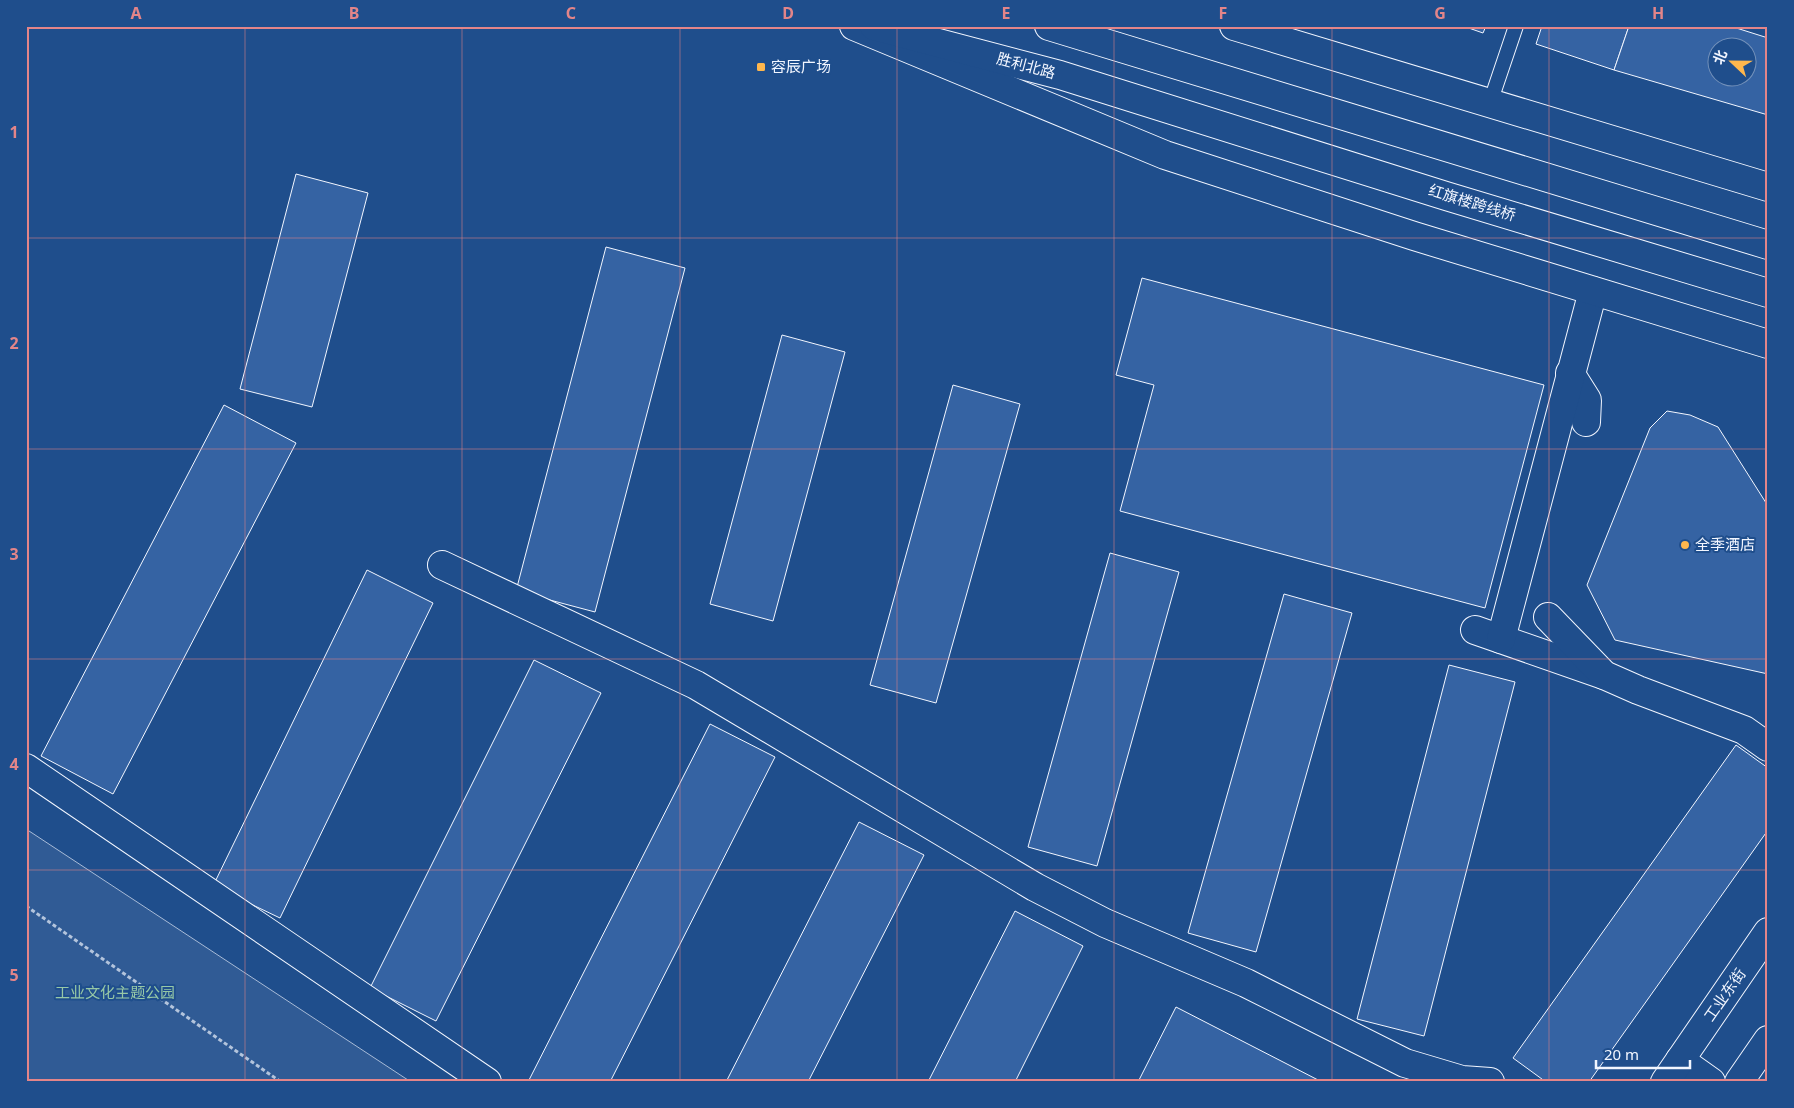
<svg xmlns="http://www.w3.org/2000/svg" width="1794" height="1108" font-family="'Noto Sans','Noto Sans SC',sans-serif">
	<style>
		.built { fill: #305b95; stroke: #a8bbd7 }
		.building { fill: #3563a3; stroke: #f2f6ff; fill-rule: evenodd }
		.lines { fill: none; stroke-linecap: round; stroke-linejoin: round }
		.service-casing { stroke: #f2f6ff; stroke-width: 16 }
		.minor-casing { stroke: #f2f6ff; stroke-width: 30 }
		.tertiary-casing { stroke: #f2f6ff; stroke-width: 30 }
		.secondary-casing { stroke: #f2f6ff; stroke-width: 30 }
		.primary-casing { stroke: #f2f6ff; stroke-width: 30 }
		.trunk-casing { stroke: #f2f6ff; stroke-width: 30 }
		.path { stroke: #b3c4dc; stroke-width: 3; stroke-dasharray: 4 2.5; stroke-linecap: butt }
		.service { stroke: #1f4e8c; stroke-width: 14 }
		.minor { stroke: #1f4e8c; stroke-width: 28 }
		.tertiary { stroke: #1f4e8c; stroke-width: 28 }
		.secondary { stroke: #1f4e8c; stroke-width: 28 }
		.primary { stroke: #1f4e8c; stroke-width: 28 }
		.trunk { stroke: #1f4e8c; stroke-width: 28 }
		.grid { fill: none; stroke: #e38589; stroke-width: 1; stroke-opacity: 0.55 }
		.poi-dot { fill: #ffb74d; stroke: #1f4e8c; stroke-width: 2 }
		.labels { text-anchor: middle; stroke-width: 4; stroke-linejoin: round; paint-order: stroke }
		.street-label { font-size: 15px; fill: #f2f6ff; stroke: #1f4e8c }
		.poi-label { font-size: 15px; fill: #f2f6ff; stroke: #1f4e8c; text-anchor: start }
		.park-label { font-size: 15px; fill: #97c8a6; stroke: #1f4e8c }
		.neatline { fill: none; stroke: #e38589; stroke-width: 2 }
		.grid-label { font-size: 16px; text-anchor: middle; font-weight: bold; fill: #e38589 }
	</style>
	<rect width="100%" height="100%" fill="#1f4e8c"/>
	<path class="built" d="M 26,829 L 411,1082 L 26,1082 Z"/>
	<g class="building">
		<path d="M 1463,26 L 1486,26 L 1483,33 Z"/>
		<path d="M 1542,26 L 1629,26 L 1614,70 L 1536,44 Z"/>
		<path d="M 1629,26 L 1730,26 L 1768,38 L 1768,115 L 1614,70 ZM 1716,48 L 1746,48 L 1746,78 L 1716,78 Z"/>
		<path d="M 296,174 L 368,193 L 312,407 L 240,389 Z"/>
		<path d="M 606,247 L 685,268 L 595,612 L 516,591 Z"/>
		<path d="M 1142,278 L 1544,385 L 1485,608 L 1120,511 L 1154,385 L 1116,375 Z"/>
		<path d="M 782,335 L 845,352 L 773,621 L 710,604 Z"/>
		<path d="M 953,385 L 1020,404 L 936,703 L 870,685 Z"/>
		<path d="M 224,405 L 296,443 L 113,794 L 41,756 Z"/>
		<path d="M 1667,411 L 1690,415 L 1718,427 L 1768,506 L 1768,674 L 1615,640 L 1587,585 L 1650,428 Z"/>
		<path d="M 1110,553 L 1179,572 L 1097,866 L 1028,847 Z"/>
		<path d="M 367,570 L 433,603 L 280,918 L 213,886 Z"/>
		<path d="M 1284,594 L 1352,613 L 1256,952 L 1188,933 Z"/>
		<path d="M 534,660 L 601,693 L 436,1021 L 370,988 Z"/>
		<path d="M 1449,665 L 1515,682 L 1424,1036 L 1357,1019 Z"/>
		<path d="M 710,724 L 775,757 L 610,1082 L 528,1082 Z"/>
		<path d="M 1736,745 L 1768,768 L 1768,830 L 1589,1082 L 1546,1082 L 1513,1058 Z"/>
		<path d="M 859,822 L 924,855 L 808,1082 L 726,1082 Z"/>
		<path d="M 1015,911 L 1083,946 L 1015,1082 L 928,1082 Z"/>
		<path d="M 1176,1007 L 1322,1082 L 1138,1082 Z"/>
	</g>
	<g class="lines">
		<g class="service-casing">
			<path id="service" d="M 1490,103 L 1516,26"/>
		</g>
		<g class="minor-casing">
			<g id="minor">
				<path d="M 442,565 L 696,685 L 1035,887 L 1105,923 L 1246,983 L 1405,1063 L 1462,1080 L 1490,1082"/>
				<path d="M 1475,630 L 1604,675"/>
				<path d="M 26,768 L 487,1082"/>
			</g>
		</g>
		<g class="tertiary-casing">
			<g id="tertiary">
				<path d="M 1570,373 L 1587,400 L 1586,422"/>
				<path d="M 1548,617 L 1604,675 L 1638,690 L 1744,730 L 1768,747"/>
				<path d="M 1501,639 L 1593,291"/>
			</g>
		</g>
		<g class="secondary-casing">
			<g id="secondary">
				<path d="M 854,26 L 1165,155 L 1414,236 L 1768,344"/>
				<path d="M 1234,26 L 1768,187"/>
			</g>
		</g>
		<g class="primary-casing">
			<g id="primary">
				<path d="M 1680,1060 L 1711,1082"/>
				<path d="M 1665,1082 L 1768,932"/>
				<path d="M 1739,1082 L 1768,1040"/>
			</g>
		</g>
		<g class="trunk-casing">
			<g id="trunk">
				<path d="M 874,26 L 1060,75 L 1446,196 L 1768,293"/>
				<path d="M 1049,26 L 1768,245"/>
			</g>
		</g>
		<path class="path" d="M 26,906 L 281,1082"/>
		<use href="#service" class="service"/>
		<use href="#minor" class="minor"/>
		<use href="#tertiary" class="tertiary"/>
		<use href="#secondary" class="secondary"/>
		<use href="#primary" class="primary"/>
		<use href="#trunk" class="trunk"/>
	</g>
	<path class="grid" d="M 245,26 L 245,1082M 462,26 L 462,1082M 680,26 L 680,1082M 897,26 L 897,1082M 1114,26 L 1114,1082M 1332,26 L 1332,1082M 1549,26 L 1549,1082M 26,238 L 1768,238M 26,449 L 1768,449M 26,659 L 1768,659M 26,870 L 1768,870"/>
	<g class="poi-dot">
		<rect x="756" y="62" width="10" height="10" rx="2.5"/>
		<circle cx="1685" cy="545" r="5"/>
	</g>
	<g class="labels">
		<g class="street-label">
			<text transform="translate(1026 66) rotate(15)" y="5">胜利北路</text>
			<text transform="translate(1472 203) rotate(17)" y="5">红旗楼跨线桥</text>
			<text transform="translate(1725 995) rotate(-55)" y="5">工业东街</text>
		</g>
		<g class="poi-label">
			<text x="771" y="72">容辰广场</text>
			<text x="1695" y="550">全季酒店</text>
		</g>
		<g class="park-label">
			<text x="115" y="998">工业文化主题公园</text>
		</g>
	</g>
	<rect width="1794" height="1108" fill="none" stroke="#1f4e8c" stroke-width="55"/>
	<g transform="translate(1732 62) rotate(292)"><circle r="24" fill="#1f4e8c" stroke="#7391ba"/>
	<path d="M0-4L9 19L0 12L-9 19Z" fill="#ffb74d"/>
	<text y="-8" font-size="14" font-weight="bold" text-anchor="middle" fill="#f2f6ff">北</text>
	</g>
	<path d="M1596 1060v8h94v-8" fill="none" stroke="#f2f6ff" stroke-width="2.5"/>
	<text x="1604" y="1060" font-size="15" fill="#f2f6ff" stroke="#1f4e8c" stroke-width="4" paint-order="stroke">20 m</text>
	<rect x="28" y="28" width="1738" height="1052" class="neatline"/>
	<g class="grid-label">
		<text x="136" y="19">A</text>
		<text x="354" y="19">B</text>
		<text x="571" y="19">C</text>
		<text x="788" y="19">D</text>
		<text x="1006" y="19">E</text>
		<text x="1223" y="19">F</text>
		<text x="1440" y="19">G</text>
		<text x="1658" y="19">H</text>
		<text x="14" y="138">1</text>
		<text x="14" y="349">2</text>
		<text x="14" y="560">3</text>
		<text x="14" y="770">4</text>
		<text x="14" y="981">5</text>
	</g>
</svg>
